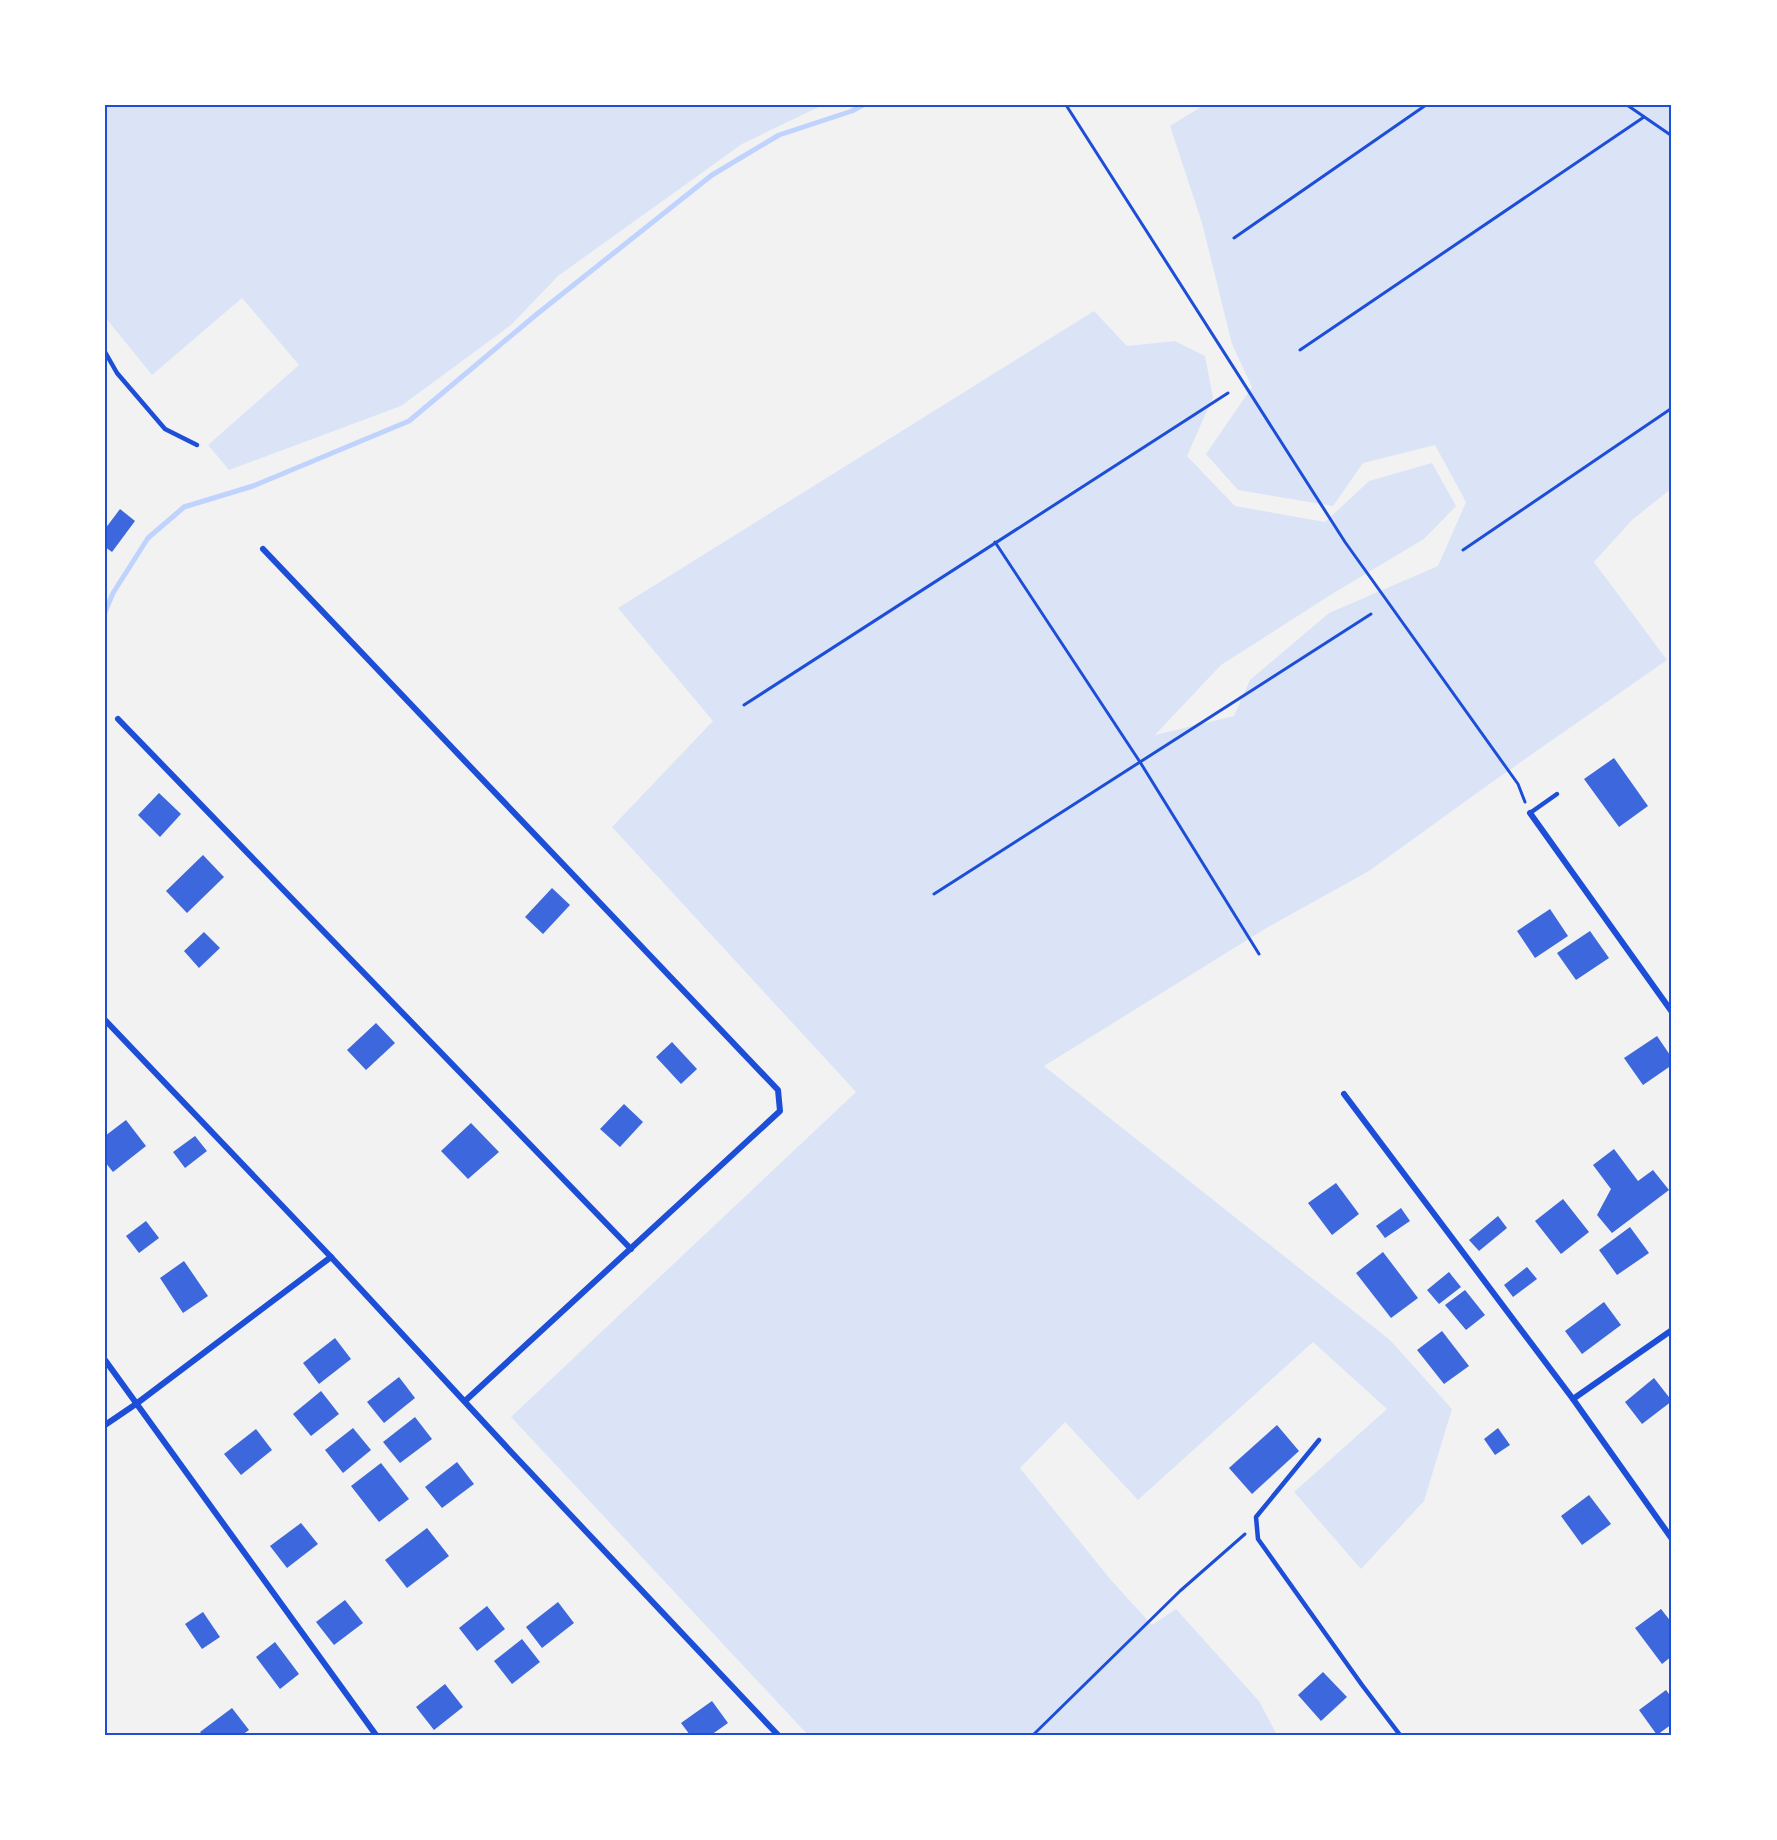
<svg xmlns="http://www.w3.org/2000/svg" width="1777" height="1840" font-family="Manrope,sans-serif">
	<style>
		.green { fill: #dbe4f7 }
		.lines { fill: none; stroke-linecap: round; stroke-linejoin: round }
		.stream { stroke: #bfd3fe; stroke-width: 5 }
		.building { fill: #3d67dc }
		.path { stroke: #1d4ed8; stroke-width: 3 }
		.service { stroke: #1d4ed8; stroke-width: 4.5 }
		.minor { stroke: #1d4ed8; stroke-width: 6 }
		.neatline { fill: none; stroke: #1d4ed8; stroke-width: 2 }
	</style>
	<rect width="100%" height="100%" fill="#f2f2f2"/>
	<g class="green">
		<path d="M 105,105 L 823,105 L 742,144 L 558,276 L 511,325 L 401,406 L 229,470 L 208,445 L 299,365 L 242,298 L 152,375 L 105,317 Z"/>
		<path d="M 1204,105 L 1672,105 L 1672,488 L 1632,520 L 1594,562 L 1667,660 L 1488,785 L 1369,871 L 1268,927 L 1044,1066 L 1390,1340 L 1452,1409 L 1424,1501 L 1361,1569 L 1294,1492 L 1387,1409 L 1313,1342 L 1138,1500 L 1065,1422 L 1020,1468 L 1111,1580 L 1152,1625 L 1176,1609 L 1259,1701 L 1277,1735 L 808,1735 L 511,1417 L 856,1092 L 612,827 L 713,721 L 618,608 L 1094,311 L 1127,346 L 1175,341 L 1205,356 L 1213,397 L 1187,456 L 1235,506 L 1325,522 L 1369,481 L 1432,463 L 1456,506 L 1424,539 L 1332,594 L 1221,665 L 1155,735 L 1234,716 L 1250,680 L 1329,613 L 1438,566 L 1466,502 L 1435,445 L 1363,463 L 1333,506 L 1238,490 L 1206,454 L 1252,387 L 1232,344 L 1202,223 L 1170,126 Z"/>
	</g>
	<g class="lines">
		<path class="stream" d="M 105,612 L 113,593 L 148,538 L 184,507 L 253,486 L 409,421 L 537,314 L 712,175 L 779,135 L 852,111 L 863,105"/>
	</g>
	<g class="building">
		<path d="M 120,509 L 135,521 L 112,552 L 105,547 L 105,529 Z"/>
		<path d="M 1614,758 L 1648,806 L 1619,827 L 1584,779 Z"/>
		<path d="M 159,793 L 181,814 L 160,837 L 138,815 Z"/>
		<path d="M 203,855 L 224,877 L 187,913 L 166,891 Z"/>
		<path d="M 552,888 L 570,905 L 543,934 L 525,917 Z"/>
		<path d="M 1550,909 L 1568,936 L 1535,958 L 1517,931 Z"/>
		<path d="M 1590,931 L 1609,958 L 1576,980 L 1557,953 Z"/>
		<path d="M 204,932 L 220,948 L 199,968 L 184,951 Z"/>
		<path d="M 376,1023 L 395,1043 L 366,1070 L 347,1050 Z"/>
		<path d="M 1657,1036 L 1672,1058 L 1672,1065 L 1643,1085 L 1624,1058 Z"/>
		<path d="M 672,1042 L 697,1069 L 681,1084 L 656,1057 Z"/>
		<path d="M 624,1104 L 643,1122 L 620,1147 L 600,1129 Z"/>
		<path d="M 126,1120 L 146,1146 L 113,1172 L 105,1162 L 105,1136 Z"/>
		<path d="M 471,1123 L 499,1152 L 468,1179 L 441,1151 Z"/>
		<path d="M 195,1136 L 207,1151 L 185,1168 L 173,1152 Z"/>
		<path d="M 1614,1149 L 1638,1181 L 1653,1170 L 1669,1190 L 1612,1233 L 1597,1215 L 1611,1189 L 1593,1165 Z"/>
		<path d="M 1336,1183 L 1359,1214 L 1332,1235 L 1308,1203 Z"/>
		<path d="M 1563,1199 L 1589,1232 L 1561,1254 L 1535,1221 Z"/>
		<path d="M 1401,1208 L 1410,1221 L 1385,1238 L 1376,1226 Z"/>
		<path d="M 1498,1216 L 1507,1228 L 1479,1251 L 1469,1240 Z"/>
		<path d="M 146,1221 L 159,1238 L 139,1253 L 126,1236 Z"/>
		<path d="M 1630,1227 L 1649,1253 L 1617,1275 L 1599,1250 Z"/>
		<path d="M 1383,1252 L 1418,1298 L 1391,1318 L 1356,1273 Z"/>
		<path d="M 184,1261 L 208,1296 L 183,1313 L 160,1278 Z"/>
		<path d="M 1527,1267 L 1537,1279 L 1513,1297 L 1504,1285 Z"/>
		<path d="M 1449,1272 L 1461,1287 L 1439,1304 L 1427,1290 Z"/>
		<path d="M 1465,1290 L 1485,1315 L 1466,1330 L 1445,1305 Z"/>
		<path d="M 1604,1302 L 1621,1325 L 1582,1354 L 1565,1331 Z"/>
		<path d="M 1442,1331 L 1469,1366 L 1444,1384 L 1417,1350 Z"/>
		<path d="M 335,1338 L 351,1359 L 319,1384 L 303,1363 Z"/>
		<path d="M 399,1377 L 415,1398 L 384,1423 L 367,1402 Z"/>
		<path d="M 1654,1378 L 1672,1401 L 1642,1424 L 1625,1402 Z"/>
		<path d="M 321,1391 L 339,1414 L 311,1436 L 293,1414 Z"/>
		<path d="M 415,1417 L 432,1439 L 400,1463 L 383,1442 Z"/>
		<path d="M 1277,1425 L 1299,1451 L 1252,1494 L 1229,1468 Z"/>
		<path d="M 353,1428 L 371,1450 L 343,1473 L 325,1450 Z"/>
		<path d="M 1498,1428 L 1510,1445 L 1495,1455 L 1484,1439 Z"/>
		<path d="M 256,1429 L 272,1450 L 241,1475 L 224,1454 Z"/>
		<path d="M 457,1462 L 474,1484 L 442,1508 L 425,1487 Z"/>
		<path d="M 381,1463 L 409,1499 L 379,1522 L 351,1486 Z"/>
		<path d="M 1589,1495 L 1611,1524 L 1582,1545 L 1561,1516 Z"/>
		<path d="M 301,1523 L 318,1544 L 287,1568 L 270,1546 Z"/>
		<path d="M 427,1528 L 449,1556 L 407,1588 L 385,1560 Z"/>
		<path d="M 345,1600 L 363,1623 L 334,1645 L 316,1622 Z"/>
		<path d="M 558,1602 L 574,1623 L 542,1648 L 526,1627 Z"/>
		<path d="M 487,1606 L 505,1629 L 477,1651 L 459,1628 Z"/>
		<path d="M 1661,1609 L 1672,1623 L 1672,1656 L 1662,1664 L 1635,1628 Z"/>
		<path d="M 203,1612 L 220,1637 L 202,1649 L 185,1624 Z"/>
		<path d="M 522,1639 L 540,1662 L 512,1684 L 494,1661 Z"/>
		<path d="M 275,1642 L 299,1674 L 280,1689 L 256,1657 Z"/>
		<path d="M 1323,1672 L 1347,1697 L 1321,1721 L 1298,1695 Z"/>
		<path d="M 445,1684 L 463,1707 L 434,1730 L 416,1707 Z"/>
		<path d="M 1666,1690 L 1672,1698 L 1672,1724 L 1657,1735 L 1639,1710 Z"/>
		<path d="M 712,1701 L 728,1723 L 711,1735 L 690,1735 L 681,1723 Z"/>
		<path d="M 232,1708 L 249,1730 L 242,1735 L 203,1735 L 200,1732 Z"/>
	</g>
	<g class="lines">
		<g class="path">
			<path d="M 1066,105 L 1345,542 L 1518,784 L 1525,802"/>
			<path d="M 1627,105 L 1672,136"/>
			<path d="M 1234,238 L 1426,105"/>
			<path d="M 1300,350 L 1644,117"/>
			<path d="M 995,542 L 1140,762 L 1259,954"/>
			<path d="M 1463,550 L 1672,408"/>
			<path d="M 744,705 L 1228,393"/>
			<path d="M 934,894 L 1371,614"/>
			<path d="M 1033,1735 L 1180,1591 L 1245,1534"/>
		</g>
		<g class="service">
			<path d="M 105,352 L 117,373 L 165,429 L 197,445"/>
			<path d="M 1530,813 L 1557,794"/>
			<path d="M 1319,1440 L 1256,1517 L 1258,1539 L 1362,1685 L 1400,1735"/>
		</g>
		<g class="minor">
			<path d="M 263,549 L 778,1090 L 780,1111 L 465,1401"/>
			<path d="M 118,719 L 631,1249"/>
			<path d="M 1530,813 L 1672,1012"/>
			<path d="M 105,1020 L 331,1257 L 513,1454 L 778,1735"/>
			<path d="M 1344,1094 L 1573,1399 L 1672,1539"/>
			<path d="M 105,1360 L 376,1735"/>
			<path d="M 1573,1399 L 1672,1330"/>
			<path d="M 105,1425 L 136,1404 L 331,1257"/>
		</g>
	</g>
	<rect width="1777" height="1840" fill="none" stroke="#ffffff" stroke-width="213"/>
	<rect x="106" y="106" width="1564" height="1628" class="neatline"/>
</svg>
